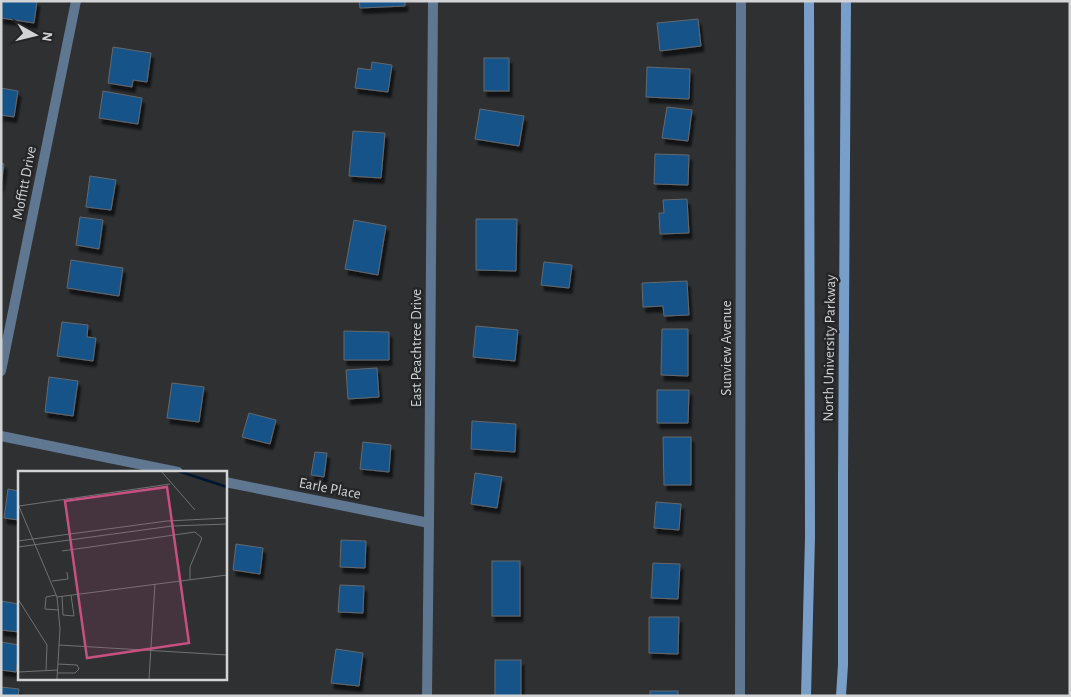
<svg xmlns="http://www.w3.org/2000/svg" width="1071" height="697" font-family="'Alegreya Sans',sans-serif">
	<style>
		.building { fill: #175289; stroke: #66686a; filter: url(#shadow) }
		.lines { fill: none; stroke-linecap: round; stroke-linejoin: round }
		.street { stroke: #607791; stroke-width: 10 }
		.secondary { stroke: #799fc8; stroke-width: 10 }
		.labels { text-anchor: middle; stroke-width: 5; stroke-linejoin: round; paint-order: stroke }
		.street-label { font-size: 15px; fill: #d1d3d4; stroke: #242628 }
		.inset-river { fill: none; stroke: #001530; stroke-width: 2.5 }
		.inset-road { fill: none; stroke: #6f7173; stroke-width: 1 }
		.view { fill: #c6507f; fill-opacity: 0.15; stroke: #c6507f; stroke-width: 2.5 }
		.inset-edge { fill: none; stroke: #d1d3d4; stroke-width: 2.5 }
	</style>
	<defs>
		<filter id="shadow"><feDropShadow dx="3" dy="5.5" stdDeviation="1" flood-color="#0009"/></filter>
	</defs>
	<rect width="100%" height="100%" fill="#2e3032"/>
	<g class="building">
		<path d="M 1,1 L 37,1 L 34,23 L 1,18 Z"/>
		<path d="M 359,1 L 405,1 L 405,6 L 360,8 Z"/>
		<path d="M 698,19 L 701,46 L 660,51 L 657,23 Z"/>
		<path d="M 113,47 L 151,53 L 147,82 L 133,80 L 132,87 L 108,83 Z"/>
		<rect x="484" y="58" width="25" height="33"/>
		<path d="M 372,62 L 392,65 L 388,92 L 355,88 L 358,68 L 371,70 Z"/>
		<path d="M 647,67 L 690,69 L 689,99 L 646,97 Z"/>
		<path d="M 1,88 L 18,91 L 14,117 L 1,115 Z"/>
		<path d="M 103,91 L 142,98 L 138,124 L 99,118 Z"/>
		<path d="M 667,107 L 692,110 L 688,141 L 662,138 Z"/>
		<path d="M 480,109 L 524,116 L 519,146 L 475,139 Z"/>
		<path d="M 353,131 L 385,133 L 381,178 L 349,176 Z"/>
		<path d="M 655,154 L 689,155 L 688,185 L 654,184 Z"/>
		<path d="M 1,163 L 4,164 L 1,186 Z"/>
		<path d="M 90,176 L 116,180 L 111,210 L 86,207 Z"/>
		<path d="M 687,199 L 689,233 L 660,234 L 659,213 L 664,213 L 663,200 Z"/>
		<path d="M 80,217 L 103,220 L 99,249 L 76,245 Z"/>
		<path d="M 476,219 L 517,219 L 516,271 L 476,270 Z"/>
		<path d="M 354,220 L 386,226 L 378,275 L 345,269 Z"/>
		<path d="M 71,260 L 123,268 L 119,296 L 67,288 Z"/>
		<path d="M 544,262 L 572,265 L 569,288 L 541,285 Z"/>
		<path d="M 687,281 L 689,315 L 664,316 L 663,306 L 643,307 L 642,283 Z"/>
		<path d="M 62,322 L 88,325 L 87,337 L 96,338 L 93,361 L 57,356 Z"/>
		<path d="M 476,326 L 518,330 L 515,361 L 473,357 Z"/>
		<path d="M 662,329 L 688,329 L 688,376 L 661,375 Z"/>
		<path d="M 344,331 L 389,332 L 389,360 L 344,360 Z"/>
		<path d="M 377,368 L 379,397 L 348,399 L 346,370 Z"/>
		<path d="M 49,377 L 78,381 L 73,416 L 45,412 Z"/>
		<path d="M 172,383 L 204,387 L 199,422 L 167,418 Z"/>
		<path d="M 657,390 L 689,390 L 688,423 L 657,423 Z"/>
		<path d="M 249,413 L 276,420 L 270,444 L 242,437 Z"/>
		<path d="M 472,421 L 516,424 L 515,452 L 471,449 Z"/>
		<path d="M 663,437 L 691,437 L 691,485 L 664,485 Z"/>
		<path d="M 363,442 L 391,445 L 389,472 L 360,469 Z"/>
		<path d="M 315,452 L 327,453 L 324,477 L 311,475 Z"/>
		<path d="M 475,473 L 502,477 L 497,508 L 471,504 Z"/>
		<path d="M 8,489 L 19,491 L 19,520 L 4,518 Z"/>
		<path d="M 656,502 L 681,504 L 679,530 L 654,528 Z"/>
		<path d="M 341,540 L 366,541 L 365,568 L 340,567 Z"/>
		<path d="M 236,544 L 263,548 L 260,574 L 233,570 Z"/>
		<rect x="492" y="561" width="28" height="55"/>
		<path d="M 653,563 L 680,564 L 678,599 L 651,598 Z"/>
		<path d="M 340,585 L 364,586 L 363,613 L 338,612 Z"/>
		<path d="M 1,601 L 19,604 L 19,632 L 1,630 Z"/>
		<path d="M 649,617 L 679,617 L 678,654 L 649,653 Z"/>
		<path d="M 1,642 L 19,645 L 19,653 L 16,672 L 1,670 Z"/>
		<path d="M 336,649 L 363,653 L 359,686 L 331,683 Z"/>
		<rect x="495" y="660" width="26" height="36"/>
		<path d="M 1,687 L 19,689 L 18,696 L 1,696 Z"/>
		<rect x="650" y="691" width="28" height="5"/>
	</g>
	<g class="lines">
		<g class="street">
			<path d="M 1,371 L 76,1"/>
			<path d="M 1,436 L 178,472"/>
			<path d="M 225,482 L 429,523"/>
			<path d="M 427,696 L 429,523 L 433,1"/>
			<path d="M 740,696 L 741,1"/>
		</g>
		<g class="secondary">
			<path d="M 806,696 L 810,537 L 809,1"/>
			<path d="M 841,696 L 843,665 L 843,473 L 846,1"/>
		</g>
	</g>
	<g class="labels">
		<g class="street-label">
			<text transform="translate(24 183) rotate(-79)" y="5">Moffitt Drive</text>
			<text transform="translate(416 348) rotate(-90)" y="5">East Peachtree Drive</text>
			<text transform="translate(726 348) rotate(-90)" y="5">Sunview Avenue</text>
			<text transform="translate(829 348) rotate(-89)" y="5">North University Parkway</text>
			<text transform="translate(330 488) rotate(11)" y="5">Earle Place</text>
		</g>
	</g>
	<g transform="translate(18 471)">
		<rect width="209" height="209" fill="#2e3032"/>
		<path class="inset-river" d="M 160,0 L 209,16"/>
		<path class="inset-road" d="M 143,0 L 177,39M 0,33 L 39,126 L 42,158 L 39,208M 1,35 L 152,13M 0,70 L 149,50 L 209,47M 0,76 L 154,55 L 209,53M 44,80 L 177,61 L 184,67 L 172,96 L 172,109M 34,110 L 50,108 L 49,101M 38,124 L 28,126 L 27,138 L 41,139M 44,125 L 45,144M 39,126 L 209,104M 0,128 L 29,174 L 28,200M 45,144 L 56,145 L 53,124M 41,174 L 209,184M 0,201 L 40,199M 40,202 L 57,202 L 61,198 L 59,194 L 40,193M 131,208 L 137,113"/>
		<path class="view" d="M 149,16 L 171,172 L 69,187 L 47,30 Z"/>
		<rect width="209" height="209" class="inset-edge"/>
	</g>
	<rect width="1071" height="697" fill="none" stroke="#d1d3d4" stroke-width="5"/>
	<g transform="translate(35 35) rotate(98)" stroke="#242628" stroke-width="4" paint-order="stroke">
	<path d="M0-4L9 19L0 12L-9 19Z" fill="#d1d3d4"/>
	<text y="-8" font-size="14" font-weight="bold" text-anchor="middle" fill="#d1d3d4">N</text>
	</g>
</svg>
